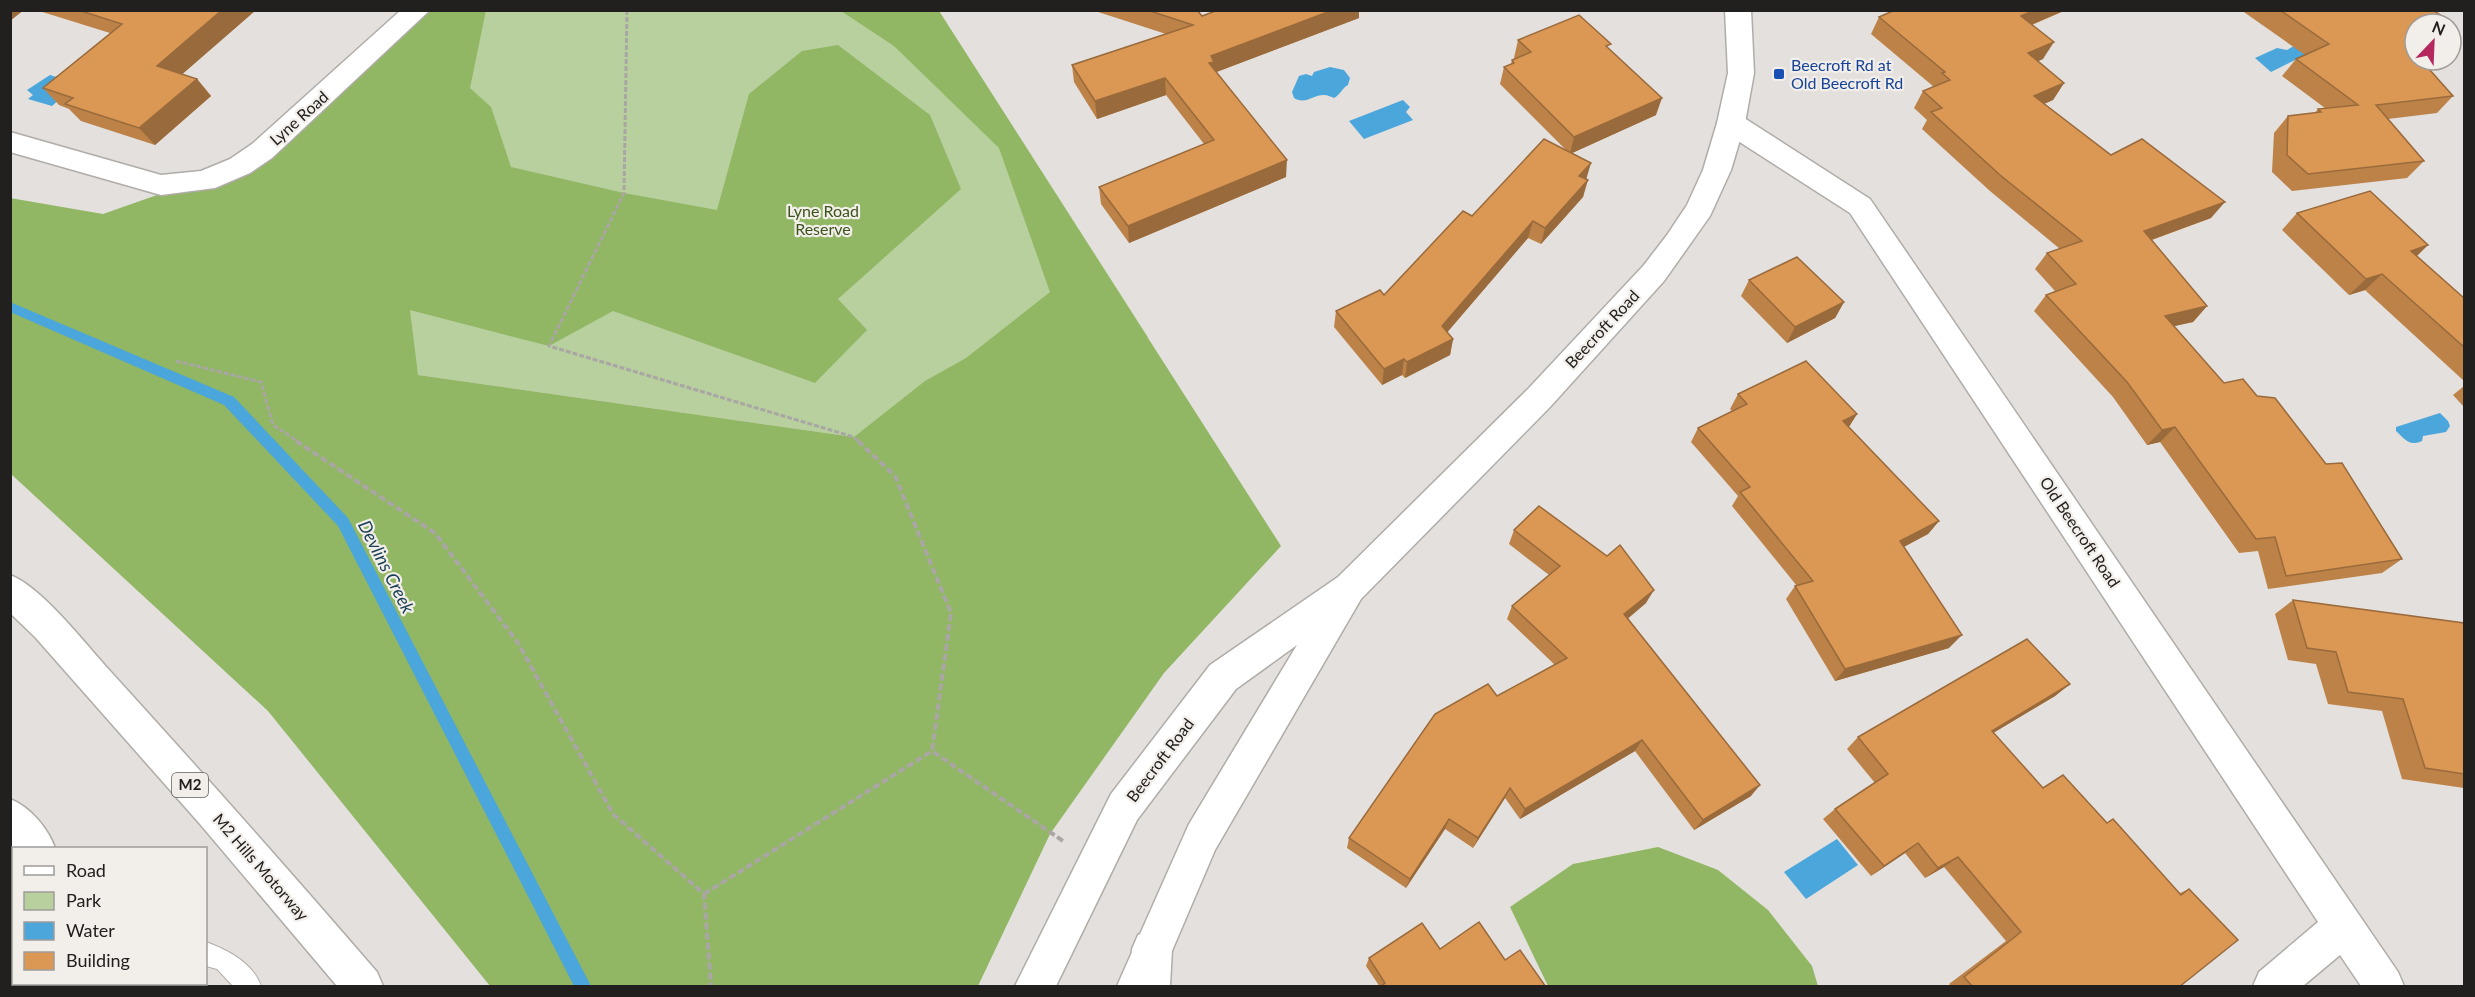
<svg xmlns="http://www.w3.org/2000/svg" width="2475" height="997" font-family="Lato,sans-serif">
	<style>
		.green { fill: #b8d09e }
		.forest { fill: #91b664 }
		.water { fill: #4ba6dc }
		.lines { fill: none; stroke-linecap: round; stroke-linejoin: round }
		.stream { fill: #4ba6dc; fill-rule: evenodd }
		.service-casing { stroke: #b0aca8; stroke-width: 2 }
		.minor-casing { stroke: #b0aca8; stroke-width: 3 }
		.primary-casing { stroke: #b0aca8; stroke-width: 3 }
		.motorway-casing { stroke: #b0aca8; stroke-width: 3 }
		.path-far1 { stroke: #a9a6a4; stroke-width: 3; stroke-dasharray: 5 2; stroke-linecap: butt }
		.path { stroke: #a9a6a4; stroke-width: 4; stroke-dasharray: 7 3; stroke-linecap: butt }
		.service { fill: #fff; fill-rule: evenodd }
		.minor { fill: #fff; fill-rule: evenodd }
		.primary { fill: #fff; fill-rule: evenodd }
		.motorway { fill: #fff; fill-rule: evenodd }
		.wall { fill: #bc8248 }
		.shaded-wall { fill: #996a3b }
		.building { fill: #db9754; stroke: #996a3b; stroke-width: 1.5 }
		.transit-dot { fill: #1a4fb4; stroke: #f2eeea; stroke-width: 2 }
		.labels { text-anchor: middle; stroke-width: 4.5; stroke-linejoin: round; paint-order: stroke }
		.shield { fill: #f2eeea; stroke: #605e5c; stroke-width: 1.5 }
		.shield-label { font-size: 15px; font-weight: bold; fill: #22201f }
		.transit-label { font-size: 16px; fill: #164399; stroke: #f2eeea; text-anchor: start }
		.street-label { font-size: 16px; fill: #22201f; stroke: #f2eeea }
		.park-label { font-size: 16px; fill: #3c541a; stroke: #f2eeea }
		.water-label { font-size: 18px; font-style: italic; fill: #183f55; stroke: #f2eeea }
	</style>
	<rect width="100%" height="100%" fill="#e4e0dd"/>
	<path class="green" d="M 428,11 L 939,11 L 1148,337 L 854,437 L 418,375 L 355,65 Z"/>
	<g class="forest">
		<path d="M 486,10 L 470,88 L 491,107 L 511,167 L 624,193 L 717,210 L 749,94 L 802,51 L 838,45 L 930,115 L 961,189 L 838,299 L 867,330 L 815,383 L 613,311 L 549,346 L 410,310 L 418,375 L 854,437 L 925,381 L 966,358 L 1050,292 L 999,148 L 894,46 L 841,11 L 939,11 L 1281,546 L 1164,673 L 1050,834 L 978,986 L 490,986 L 268,711 L 11,474 L 10,198 L 103,214 L 214,175 L 428,11 Z"/>
		<path d="M 1658,847 L 1718,870 L 1768,910 L 1812,966 L 1818,986 L 1548,986 L 1510,907 L 1573,864 Z"/>
	</g>
	<g class="water">
		<path d="M 2297,44 L 2315,56 L 2295,60 L 2271,72 L 2255,58 L 2277,48 L 2287,50 Z"/>
		<path d="M 1330,67 L 1344,70 L 1350,78 L 1348,85 C 1342,88 1341,94 1334,98 C 1331,97 1328,95 1324,95 C 1312,95 1306,105 1294,98 L 1292,92 L 1299,76 L 1306,74 L 1312,76 L 1314,72 Z"/>
		<path d="M 50,75 L 63,79 L 71,89 L 52,106 L 28,99 L 33,95 L 27,90 Z"/>
		<path d="M 1403,100 L 1410,107 L 1406,112 L 1413,120 L 1364,139 L 1349,121 Z"/>
		<path d="M 2440,413 L 2448,421 L 2450,426 L 2446,432 L 2423,436 L 2422,441 C 2409,447 2405,439 2396,431 L 2396,427 Z"/>
		<path d="M 1837,839 L 1858,865 L 1806,899 L 1784,872 Z"/>
	</g>
	<g class="lines">
		<path class="stream" d="M 10,302 L 234,397 L 348,518 L 591,986 L 574,986 L 338,526 L 224,405 L 10,312 Z"/>
		<g class="service-casing">
			<path id="service" d="M 206,942 C 228,950 253,963 261,986 L 233,986 L 217,969 L 206,966 Z"/>
		</g>
		<g class="minor-casing">
			<g id="minor">
				<path d="M 401,10 L 430,10 L 272,158 L 250,173 L 215,188 L 161,195 L 10,152 L 10,132 L 161,175 L 201,171 L 230,159 L 252,144 Z"/>
				<path d="M 1731,113 L 1741,116 L 1870,199 L 2398,972 L 2404,986 L 2361,986 L 2340,955 L 2303,986 L 2253,986 L 2259,972 L 2318,922 L 1850,213 L 1721,130 L 1717,123 L 1721,116 Z"/>
			</g>
		</g>
		<g class="primary-casing">
			<path id="primary" d="M 1725,10 L 1751,10 L 1754,73 L 1745,123 L 1731,170 L 1710,216 L 1664,281 L 1550,407 L 1361,599 L 1215,850 L 1157,986 L 1117,986 L 1189,824 L 1297,645 L 1236,689 L 1137,820 L 1056,986 L 1015,986 L 1111,794 L 1210,665 L 1338,577 L 1528,389 L 1644,265 L 1667,235 L 1687,205 L 1703,170 L 1717,123 L 1728,73 Z"/>
		</g>
		<g class="motorway-casing">
			<g id="motorway">
				<path d="M 10,575 C 42,587 87,646 111,672 C 201,771 290,871 377,972 L 383,986 L 337,986 L 200,824 L 35,637 L 10,613 Z"/>
				<path d="M 10,799 C 30,807 48,828 55,848 L 14,848 L 14,850 L 10,847 Z"/>
				<path d="M 1152,929 L 1166,935 L 1172,949 L 1170,986 L 1130,986 L 1132,949 L 1138,935 Z"/>
				<path d="M 118,984 L 159,984 L 160,986 L 119,986 Z"/>
			</g>
		</g>
		<g class="path-far1">
			<path d="M 627,10 L 624,193 L 549,346 L 854,437 L 859,442"/>
			<path d="M 176,361 L 261,382 L 273,425 L 299,442"/>
		</g>
		<g class="path">
			<path d="M 296,441 L 435,533 L 518,643 L 613,814 L 704,894 L 711,986"/>
			<path d="M 858,441 L 895,476 L 951,613 L 932,751 L 1063,841"/>
			<path d="M 704,894 L 932,751"/>
		</g>
		<use href="#service" class="service"/>
		<use href="#minor" class="minor"/>
		<use href="#primary" class="primary"/>
		<use href="#motorway" class="motorway"/>
	</g>
	<g class="wall">
		<path d="M 36,10 L 256,10 L 182,74 L 197,79 L 211,96 L 155,145 L 81,121 L 69,109 L 59,105 L 43,88 L 110,33 Z"/>
		<path d="M 1092,10 L 1197,10 L 1202,16 L 1359,18 L 1216,72 L 1286,177 L 1129,243 L 1101,204 L 1099,187 L 1204,144 L 1166,95 L 1097,119 L 1074,82 L 1072,65 L 1166,34 Z"/>
		<path d="M 1895,10 L 2066,10 L 2032,25 L 2043,59 L 2038,61 L 2064,83 L 2053,100 L 2044,104 L 2111,155 L 2211,218 L 2152,240 L 2207,306 L 2193,322 L 2174,326 L 2224,383 L 2257,396 L 2402,559 L 2382,573 L 2268,589 L 2258,551 L 2239,553 L 2160,442 L 2147,445 L 2113,397 L 2034,311 L 2046,295 L 2055,291 L 2035,269 L 2047,253 L 2060,249 L 1990,191 L 1922,129 L 1927,120 L 1914,108 L 1923,91 L 1934,87 L 1871,34 L 1879,17 Z"/>
		<path d="M 2241,10 L 2433,10 L 2415,24 L 2415,60 L 2453,96 L 2437,113 L 2388,119 L 2424,161 L 2407,178 L 2292,191 L 2272,172 L 2274,133 L 2288,116 L 2315,113 L 2318,109 L 2325,108 L 2282,76 L 2296,59 L 2305,55 Z"/>
		<path d="M 1518,40 L 1609,49 L 1656,115 L 1572,153 L 1587,179 L 1583,197 L 1541,244 L 1528,238 L 1447,332 L 1453,339 L 1450,355 L 1405,378 L 1402,375 L 1382,385 L 1334,327 L 1336,311 L 1384,295 L 1472,216 L 1565,149 L 1500,84 L 1504,67 L 1511,64 L 1512,60 L 1515,59 L 1514,58 Z"/>
		<path d="M 2297,213 L 2417,256 L 2464,298 L 2464,381 L 2365,290 L 2349,295 L 2282,230 Z"/>
		<path d="M 1749,280 L 1844,302 L 1835,318 L 1787,343 L 1741,296 Z"/>
		<path d="M 2464,386 L 2464,407 L 2453,395 Z"/>
		<path d="M 1738,394 L 1857,414 L 1849,427 L 1939,521 L 1928,534 L 1903,547 L 1949,648 L 1835,681 L 1786,599 L 1795,586 L 1797,586 L 1732,506 L 1738,496 L 1691,442 L 1698,428 L 1732,411 L 1730,409 Z"/>
		<path d="M 1514,530 L 1646,603 L 1628,618 L 1751,796 L 1694,830 L 1635,751 L 1520,819 L 1505,798 L 1473,848 L 1445,829 L 1406,888 L 1347,848 L 1349,838 L 1497,696 L 1555,665 L 1507,619 L 1512,606 L 1549,575 L 1509,544 Z"/>
		<path d="M 2293,600 L 2464,623 L 2464,788 L 2402,779 L 2382,711 L 2328,704 L 2316,664 L 2288,660 L 2275,614 Z"/>
		<path d="M 2070,684 L 2055,696 L 1993,733 L 2043,788 L 2107,823 L 2180,893 L 2189,889 L 2179,987 L 1952,987 L 1949,984 L 2006,941 L 1944,867 L 1925,878 L 1905,853 L 1871,876 L 1823,819 L 1835,809 L 1875,783 L 1847,749 L 1858,737 Z"/>
		<path d="M 1440,949 L 1505,960 L 1380,987 L 1366,966 L 1369,958 Z"/>
	</g>
	<g class="shaded-wall">
		<path d="M 10,10 L 24,10 L 10,21 Z"/>
		<path d="M 222,10 L 256,10 L 171,84 L 157,66 Z"/>
		<path d="M 1333,10 L 1359,10 L 1359,18 L 1214,73 L 1209,63 L 1211,56 Z"/>
		<path d="M 2035,10 L 2066,10 L 2011,33 L 2021,16 Z"/>
		<path d="M 2443,17 L 2436,24 L 2429,24 Z"/>
		<path d="M 2054,42 L 2043,59 L 2018,70 L 2028,53 Z"/>
		<path d="M 2415,46 L 2415,53 L 2410,48 Z"/>
		<path d="M 1165,78 L 1166,95 L 1097,119 L 1095,101 Z"/>
		<path d="M 197,79 L 211,96 L 155,145 L 139,128 Z"/>
		<path d="M 2064,83 L 2053,100 L 2023,113 L 2034,96 Z"/>
		<path d="M 1662,98 L 1656,115 L 1570,154 L 1574,137 Z"/>
		<path d="M 1287,160 L 1286,177 L 1129,243 L 1128,226 Z"/>
		<path d="M 1591,163 L 1586,180 L 1579,176 Z"/>
		<path d="M 1588,180 L 1583,197 L 1541,244 L 1545,228 Z"/>
		<path d="M 2225,202 L 2211,218 L 2131,247 L 2144,231 Z"/>
		<path d="M 1533,221 L 1528,238 L 1439,342 L 1442,326 Z"/>
		<path d="M 2428,245 L 2411,262 L 2411,251 Z"/>
		<path d="M 2382,274 L 2365,290 L 2349,295 L 2366,279 Z"/>
		<path d="M 1844,302 L 1835,318 L 1787,343 L 1795,327 Z"/>
		<path d="M 2207,306 L 2193,322 L 2152,331 L 2165,316 Z"/>
		<path d="M 1453,339 L 1450,355 L 1405,378 L 1407,362 Z"/>
		<path d="M 1404,359 L 1402,375 L 1382,385 L 1384,369 Z"/>
		<path d="M 1857,414 L 1848,428 L 1843,421 Z"/>
		<path d="M 2175,427 L 2160,442 L 2147,445 L 2162,430 Z"/>
		<path d="M 1939,521 L 1928,534 L 1889,555 L 1900,541 Z"/>
		<path d="M 1654,590 L 1646,603 L 1618,627 L 1624,614 Z"/>
		<path d="M 1962,635 L 1949,648 L 1835,681 L 1845,669 Z"/>
		<path d="M 2070,684 L 2055,696 L 1978,742 L 1992,731 Z"/>
		<path d="M 1642,740 L 1635,751 L 1520,819 L 1525,809 Z"/>
		<path d="M 1760,785 L 1751,796 L 1694,830 L 1703,820 Z"/>
		<path d="M 1510,788 L 1505,798 L 1473,848 L 1478,838 Z"/>
		<path d="M 1449,819 L 1445,829 L 1406,888 L 1410,879 Z"/>
		<path d="M 1918,843 L 1905,853 L 1871,876 L 1884,866 Z"/>
		<path d="M 1958,857 L 1944,867 L 1925,878 L 1938,868 Z"/>
	</g>
	<g class="building">
		<path d="M 78,10 L 222,10 L 157,66 L 197,79 L 139,128 L 65,104 L 73,98 L 43,88 L 122,24 Z"/>
		<path d="M 1147,10 L 1197,10 L 1202,16 L 1218,10 L 1333,10 L 1211,56 L 1214,62 L 1209,63 L 1287,160 L 1128,226 L 1099,187 L 1214,140 L 1165,78 L 1095,101 L 1072,65 L 1193,25 Z"/>
		<path d="M 1895,10 L 2035,10 L 2021,16 L 2054,42 L 2028,53 L 2064,83 L 2034,96 L 2111,155 L 2142,139 L 2225,202 L 2144,231 L 2207,306 L 2165,316 L 2224,383 L 2243,379 L 2257,396 L 2275,398 L 2326,464 L 2342,463 L 2402,559 L 2286,576 L 2275,537 L 2256,539 L 2175,427 L 2162,430 L 2127,382 L 2046,295 L 2076,284 L 2047,253 L 2082,241 L 2000,175 L 1931,112 L 1942,108 L 1923,91 L 1950,80 L 1942,73 L 1945,72 L 1879,17 Z"/>
		<path d="M 2280,10 L 2433,10 L 2443,17 L 2429,24 L 2415,24 L 2415,46 L 2410,48 L 2415,53 L 2415,60 L 2421,60 L 2453,96 L 2376,105 L 2424,161 L 2308,174 L 2287,155 L 2288,116 L 2321,112 L 2318,109 L 2358,105 L 2296,59 L 2329,44 Z"/>
		<path d="M 1579,15 L 1611,44 L 1606,46 L 1662,98 L 1574,137 L 1504,67 L 1514,63 L 1512,60 L 1531,52 L 1518,40 Z"/>
		<path d="M 1544,139 L 1591,163 L 1579,176 L 1588,180 L 1545,228 L 1533,221 L 1442,326 L 1453,339 L 1407,362 L 1404,359 L 1384,369 L 1336,311 L 1380,290 L 1384,295 L 1463,211 L 1472,216 Z"/>
		<path d="M 2370,191 L 2428,245 L 2411,251 L 2464,298 L 2464,347 L 2382,274 L 2366,279 L 2297,213 Z"/>
		<path d="M 1797,257 L 1844,302 L 1795,327 L 1749,280 Z"/>
		<path d="M 1806,361 L 1857,414 L 1843,421 L 1939,521 L 1900,541 L 1962,635 L 1845,669 L 1795,586 L 1813,581 L 1740,492 L 1750,487 L 1698,428 L 1747,404 L 1738,394 Z"/>
		<path d="M 1539,506 L 1607,556 L 1620,545 L 1654,590 L 1624,614 L 1760,785 L 1703,820 L 1642,740 L 1525,809 L 1510,788 L 1478,838 L 1449,819 L 1410,879 L 1349,838 L 1435,714 L 1488,684 L 1497,696 L 1567,658 L 1512,606 L 1560,566 L 1514,530 Z"/>
		<path d="M 2293,600 L 2464,623 L 2464,774 L 2425,768 L 2403,699 L 2348,692 L 2336,652 L 2307,648 Z"/>
		<path d="M 2027,639 L 2070,684 L 1992,731 L 2043,788 L 2063,775 L 2107,823 L 2113,819 L 2181,895 L 2189,889 L 2238,940 L 2179,987 L 1973,987 L 1964,977 L 2021,932 L 1958,857 L 1938,868 L 1918,843 L 1884,866 L 1835,809 L 1888,774 L 1858,737 Z"/>
		<path d="M 1479,922 L 1505,960 L 1520,950 L 1546,987 L 1380,987 L 1385,983 L 1369,958 L 1422,923 L 1440,949 Z"/>
	</g>
	<rect class="transit-dot" x="1773" y="68" width="12" height="12" rx="3"/>
	<g class="labels">
		<rect class="shield" x="172" y="773" width="36" height="24" rx="4.5"/>
		<g class="shield-label">
			<text x="190" y="790">M2</text>
		</g>
		<g class="transit-label">
			<text x="1791" y="71">Beecroft Rd at<tspan x="1791" dy="18">Old Beecroft Rd</tspan></text>
		</g>
		<g class="street-label">
			<text transform="translate(299 118) rotate(-42)" y="6">Lyne Road</text>
			<text transform="translate(1602 329) rotate(-47)" y="6">Beecroft Road</text>
			<text transform="translate(2080 532) rotate(56)" y="6">Old Beecroft Road</text>
			<text transform="translate(1160 760) rotate(-53)" y="6">Beecroft Road</text>
			<text transform="translate(261 867) rotate(49)" y="6">M2 Hills Motorway</text>
		</g>
		<g class="park-label">
			<text x="823" y="217">Lyne Road<tspan x="823" dy="18">Reserve</tspan></text>
		</g>
		<g class="water-label">
			<text transform="translate(386 567) rotate(63)" y="6">Devlins Creek</text>
		</g>
	</g>
	<rect width="2475" height="997" fill="none" stroke="#22201f" stroke-width="24"/>
	<rect x="12" y="847" width="195" height="138" fill="#f2eeea" stroke="#9f9c99" stroke-width="1.5"/>
	<rect x="24" y="866" width="30" height="9" fill="#ffffff" stroke="#9f9c99" stroke-width="1.5"/>
	<text x="66" y="877" font-size="18" fill="#22201f">Road</text>
	<rect x="24" y="892" width="30" height="18" fill="#b8d09e" stroke="#9f9c99" stroke-width="1.5"/>
	<text x="66" y="907" font-size="18" fill="#22201f">Park</text>
	<rect x="24" y="922" width="30" height="18" fill="#4ba6dc" stroke="#9f9c99" stroke-width="1.5"/>
	<text x="66" y="937" font-size="18" fill="#22201f">Water</text>
	<rect x="24" y="952" width="30" height="18" fill="#db9754" stroke="#9f9c99" stroke-width="1.5"/>
	<text x="66" y="967" font-size="18" fill="#22201f">Building</text>
	<g transform="translate(2433 42) rotate(23)"><circle r="28" fill="#f2eeea" stroke="#9f9c99" stroke-width="1.5"/>
	<path d="M0-4.5L10 22L0 15L-10 22Z" fill="#b4285f"/>
	<text y="-9" font-size="16" font-weight="bold" text-anchor="middle" fill="#22201f">N</text>
	</g>
</svg>
